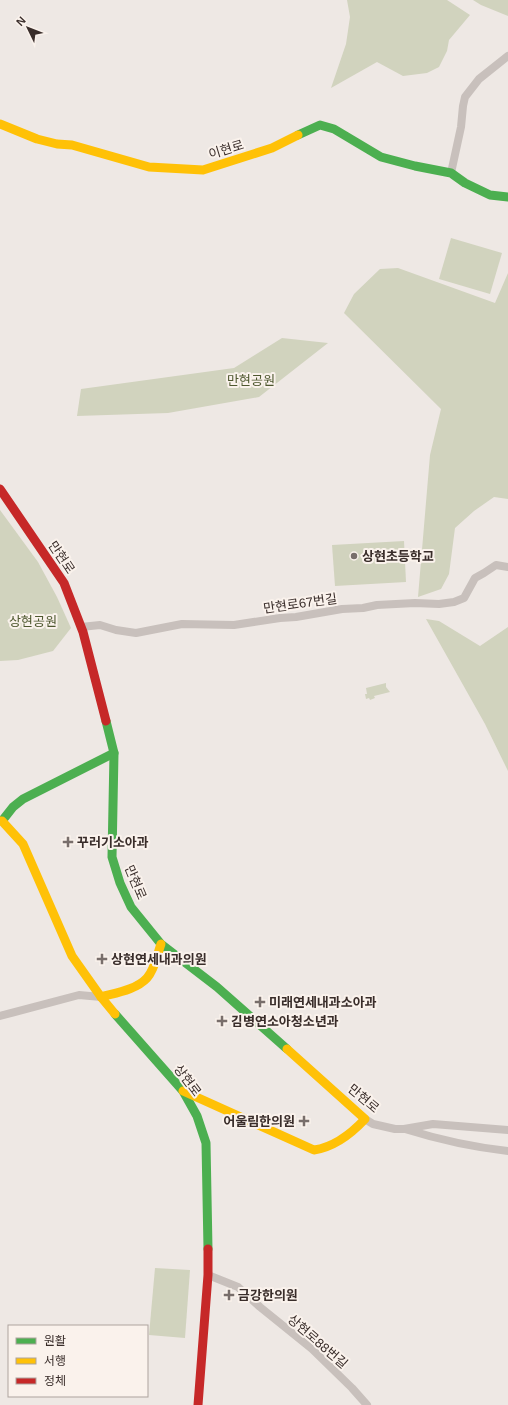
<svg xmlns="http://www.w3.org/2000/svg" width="508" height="1405" font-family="Helvetica,'Noto Sans KR',sans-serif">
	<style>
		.green { fill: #d1d3be }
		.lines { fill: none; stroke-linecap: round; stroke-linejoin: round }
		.street { stroke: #c8c0bc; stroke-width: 8 }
		.fast { stroke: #4caf50; stroke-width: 9 }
		.slow { stroke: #ffc107; stroke-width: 9 }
		.jam { stroke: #c62828; stroke-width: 9 }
		.poi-dot { fill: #786e6b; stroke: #faf2ec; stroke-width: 1.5 }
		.labels { text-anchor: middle; stroke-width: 4; stroke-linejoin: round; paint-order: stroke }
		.street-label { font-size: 13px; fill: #392d2a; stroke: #faf2ec }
		.park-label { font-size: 13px; fill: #4d572e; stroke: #faf2ec }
		.poi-label { font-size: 13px; font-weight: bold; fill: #392d2a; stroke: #faf2ec; text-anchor: start }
	</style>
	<rect width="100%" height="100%" fill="#eee8e4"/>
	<g class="green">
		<path d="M 347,0 L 447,0 L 470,15 L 449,40 L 447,51 L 439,67 L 427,73 L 403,76 L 377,62 L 331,88 L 346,44 L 350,17 Z"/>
		<path d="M 473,0 L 508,0 L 508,16 L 481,5 Z"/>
		<path d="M 451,238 L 502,253 L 490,294 L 439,279 Z"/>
		<path d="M 398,268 L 495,303 L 508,273 L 508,499 L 494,497 L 474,511 L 455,528 L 449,574 L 441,589 L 418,597 L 430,455 L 441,409 L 344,313 L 354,294 L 380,269 Z"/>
		<path d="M 282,338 L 328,343 L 259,397 L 168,413 L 77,416 L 81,389 L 234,368 Z"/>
		<path d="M 0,510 L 38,562 L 57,597 L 71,628 L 53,651 L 18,660 L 0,661 Z"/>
		<path d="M 404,541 L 406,582 L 335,586 L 332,545 Z"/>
		<path d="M 426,619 L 439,621 L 480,646 L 508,627 L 508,771 L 485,724 Z"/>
		<path d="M 386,683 L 386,687 L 390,692 L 374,696 L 375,698 L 370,700 L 369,698 L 366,699 L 365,694 L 367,694 L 366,688 Z"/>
		<path d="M 155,1268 L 190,1270 L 185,1338 L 149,1335 Z"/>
	</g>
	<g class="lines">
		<g class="street">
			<path d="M 451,173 L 461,127 L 463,106 L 465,97 L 479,79 L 508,56"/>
			<path d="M 81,627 L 100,625 L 116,630 L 136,633 L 182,624 L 234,625 L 280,618 L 296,617 L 342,609 L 363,608 L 377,605 L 415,603 L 439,604 L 454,602 L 464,598 L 475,578 L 484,573 L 496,565 L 508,567"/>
			<path d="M 0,1016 L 79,995 L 101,997"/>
			<path d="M 365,1119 L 373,1124 L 395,1129 L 404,1129 L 433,1124 L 508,1130"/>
			<path d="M 405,1129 C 440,1140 472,1147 508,1151"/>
			<path d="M 208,1275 L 238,1287 L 260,1307 L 312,1349 L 352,1388 L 367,1405"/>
		</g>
		<g class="fast">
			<path d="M 298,135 L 320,125 L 334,129 L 381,157 L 415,166 L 451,173 L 465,183 L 490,195 L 508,197"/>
			<path d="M 106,721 L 114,753 L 112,857 L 120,883 L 131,907 L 161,944 L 217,987 L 287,1049"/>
			<path d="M 2,821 L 13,807 L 23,799 L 114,753"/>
			<path d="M 115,1014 L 183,1091 L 197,1116 L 206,1143 L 208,1249"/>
		</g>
		<g class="slow">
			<path d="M 0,124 L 37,139 L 57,144 L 72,145 L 149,167 L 203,170 L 272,148 L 298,135"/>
			<path d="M 0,821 L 2,821 L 23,844 L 72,956 L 101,997 L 115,1014"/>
			<path d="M 101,997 C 115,993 136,990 147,978 C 155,969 157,955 161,944"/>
			<path d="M 183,1091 L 314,1150 C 335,1147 351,1134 365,1119 L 287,1049"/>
		</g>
		<g class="jam">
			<path d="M 0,489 L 64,583 L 83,632 L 106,721"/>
			<path d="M 198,1405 L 208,1275 L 208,1249"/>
		</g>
	</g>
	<g class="poi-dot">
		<circle cx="354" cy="556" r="4"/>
		<path d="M66 836h4v4h4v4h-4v4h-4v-4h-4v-4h4z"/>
		<path d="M100 953h4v4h4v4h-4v4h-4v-4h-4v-4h4z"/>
		<path d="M258 996h4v4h4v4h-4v4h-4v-4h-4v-4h4z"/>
		<path d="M220 1015h4v4h4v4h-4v4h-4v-4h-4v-4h4z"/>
		<path d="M302 1115h4v4h4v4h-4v4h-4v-4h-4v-4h4z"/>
		<path d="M227 1289h4v4h4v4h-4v4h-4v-4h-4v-4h4z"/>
	</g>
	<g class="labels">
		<g class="street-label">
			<text transform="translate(226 149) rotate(-17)" y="5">이현로</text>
			<text transform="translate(62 557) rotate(56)" y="5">만현로</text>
			<text transform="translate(300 603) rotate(-8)" y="5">만현로67번길</text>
			<text transform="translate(136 882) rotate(67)" y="5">만현로</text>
			<text transform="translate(188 1080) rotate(53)" y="5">상현로</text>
			<text transform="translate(364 1098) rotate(40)" y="5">만현로</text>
			<text transform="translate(318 1341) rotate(41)" y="5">상현로88번길</text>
		</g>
		<g class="park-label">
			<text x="251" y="385">만현공원</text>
			<text x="33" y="626">상현공원</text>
		</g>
		<g class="poi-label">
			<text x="362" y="561">상현초등학교</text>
			<text x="77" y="847">꾸러기소아과</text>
			<text x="111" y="964">상현연세내과의원</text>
			<text x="269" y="1007">미래연세내과소아과</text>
			<text x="231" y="1026">김병연소아청소년과</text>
			<text x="295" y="1126" text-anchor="end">어울림한의원</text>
			<text x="238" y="1300">금강한의원</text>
		</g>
	</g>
	<rect x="8" y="1325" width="140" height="72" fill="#faf2ec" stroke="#ada39e"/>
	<rect x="16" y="1338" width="20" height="6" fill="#4caf50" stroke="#ada39e"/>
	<text x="44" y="1345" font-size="12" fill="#392d2a">원활</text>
	<rect x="16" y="1358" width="20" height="6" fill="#ffc107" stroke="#ada39e"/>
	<text x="44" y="1365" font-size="12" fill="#392d2a">서행</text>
	<rect x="16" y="1378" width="20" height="6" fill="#c62828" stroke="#ada39e"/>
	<text x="44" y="1385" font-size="12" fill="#392d2a">정체</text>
	<g transform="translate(28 28) rotate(313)" stroke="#faf2ec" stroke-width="3" paint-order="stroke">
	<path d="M0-3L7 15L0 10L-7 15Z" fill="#392d2a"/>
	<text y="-6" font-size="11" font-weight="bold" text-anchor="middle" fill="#392d2a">N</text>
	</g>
</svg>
